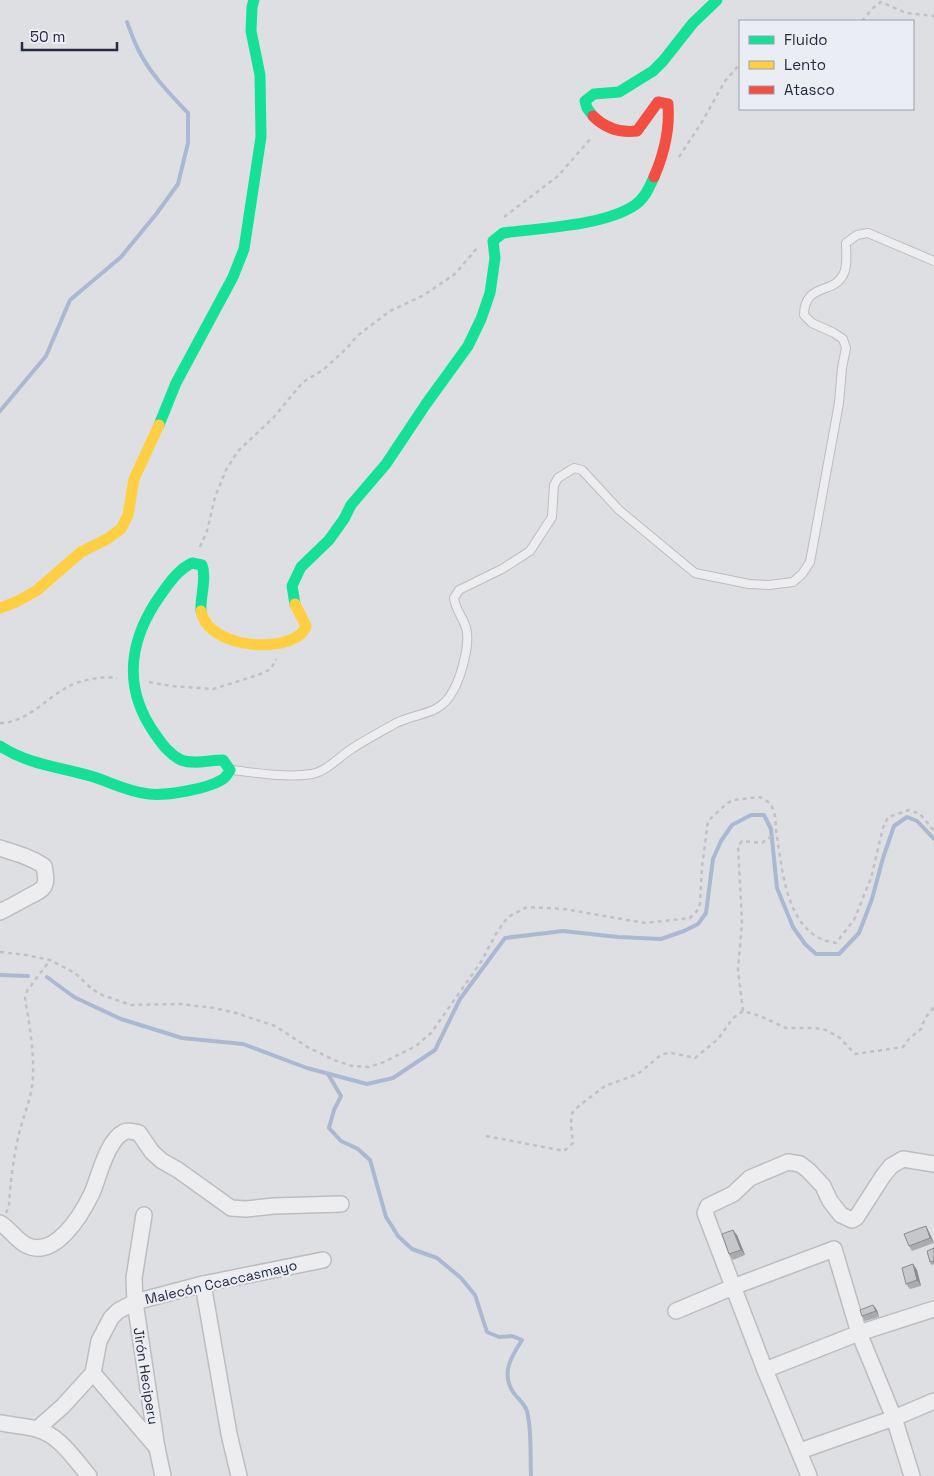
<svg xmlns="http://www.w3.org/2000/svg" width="934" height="1476" font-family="'Space Grotesk',sans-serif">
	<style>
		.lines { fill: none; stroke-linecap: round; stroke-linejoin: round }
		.stream { stroke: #aab9d1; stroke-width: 4 }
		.lane-casing { stroke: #bcbdc1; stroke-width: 10 }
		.street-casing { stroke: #bcbdc1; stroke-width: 18 }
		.path { stroke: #c0c0c6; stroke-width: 2.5; stroke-dasharray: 4 4; stroke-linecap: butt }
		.lane { stroke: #ededf0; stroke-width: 8 }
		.street { stroke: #ededf0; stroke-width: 15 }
		.fast { stroke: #16e098; stroke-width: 11 }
		.slow { stroke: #ffcf43; stroke-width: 11 }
		.jam { stroke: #f24e42; stroke-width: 11 }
		.wall { fill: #aaabaf }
		.shaded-wall { fill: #8b8b8e }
		.building { fill: #c6c7cb; stroke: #8b8b8e }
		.labels { text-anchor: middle; stroke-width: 4.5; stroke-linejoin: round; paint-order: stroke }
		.street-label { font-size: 14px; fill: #242b3d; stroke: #eaedf4 }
	</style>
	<rect width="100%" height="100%" fill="#dedfe3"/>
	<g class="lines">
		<g class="stream">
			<path d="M 0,411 L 46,356 L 70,300 L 121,257 L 157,213 L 178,184 L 188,143 L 188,113 C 170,94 151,75 139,51 C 134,42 131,32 127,22"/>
			<path d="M 0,975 L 28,976"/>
			<path d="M 47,977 L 74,997 L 121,1019 L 182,1038 L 243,1044 L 307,1068 L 367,1084 L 393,1078 L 435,1050 L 460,999 L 505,938 L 563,931 L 618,937 L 661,939 L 684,931 L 698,924 L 706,913 L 713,859 L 721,841 L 732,825 L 751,815 L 764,815 L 771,829 L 777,888 L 793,927 L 805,944 L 816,954 L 839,954 L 859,933 L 872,899 L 883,858 L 894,826 L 907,817 L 917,821 L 934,839"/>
			<path d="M 328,1074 L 341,1096 L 334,1110 L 329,1128 L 341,1141 L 358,1149 L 370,1160 L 386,1217 L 398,1236 L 412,1249 L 437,1258 L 461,1278 L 475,1295 L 487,1332 L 499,1337 L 512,1336 L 522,1340 C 511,1357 501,1373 513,1392 C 517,1398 525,1404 527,1411 C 532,1431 530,1455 531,1476"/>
		</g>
		<g class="lane-casing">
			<path id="lane" d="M 232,770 C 258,773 286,778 312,774 C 327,771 340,756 353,748 C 367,739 382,731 396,723 C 418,712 440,716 453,691 C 461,677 472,640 465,625 C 461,614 456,611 454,598 L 459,590 L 502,569 L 530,551 L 552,517 L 554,485 L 558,478 L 574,468 L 582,470 L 619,510 L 695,573 L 749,584 L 769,585 L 793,582 L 802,574 L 810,562 L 839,403 L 842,368 L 846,348 L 843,339 L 834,333 L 812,323 L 804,315 C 804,283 834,294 843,275 C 848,267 846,253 846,243 L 857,235 L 868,233 L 934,261"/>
		</g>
		<g class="street-casing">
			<g id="street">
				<path d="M 0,848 C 16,853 30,857 44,866 C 48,887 46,888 28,897 C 19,902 10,907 0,912"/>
				<path d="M 144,1215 L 134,1278 L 135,1302 L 157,1448 L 163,1476"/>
				<path d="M 0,1223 C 9,1228 16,1240 26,1245 C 55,1260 82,1214 92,1193 C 99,1177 107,1140 124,1132 C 128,1130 134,1132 139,1133 L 152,1152 L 162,1161 L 178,1170 L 231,1208 L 246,1209 L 274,1206 L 341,1204"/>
				<path d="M 203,1284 L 229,1434 L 239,1476"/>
				<path d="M 676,1311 L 733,1287 L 834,1249 L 859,1333 L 894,1418 L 912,1476"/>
				<path d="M 765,1370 L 859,1333 L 934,1309"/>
				<path d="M 93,1373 L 157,1448"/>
				<path d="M 0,1423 C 12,1425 24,1426 36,1429 C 60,1435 74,1459 89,1476"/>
				<path d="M 37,1429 L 63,1406 L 93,1373 L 99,1341 L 111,1318 L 118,1311 L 135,1302 L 203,1284 L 323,1260"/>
				<path d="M 800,1451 L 894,1418 L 934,1401"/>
				<path d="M 809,1476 L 765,1370 L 705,1213 L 708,1206 L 733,1194 L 750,1178 L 788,1162 L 800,1164 L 808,1170 L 823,1186 L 830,1201 L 841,1215 L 852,1220 L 856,1218 L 883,1176 L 891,1166 L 903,1159 L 934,1164"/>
			</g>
		</g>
		<g class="path">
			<path d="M 862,21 L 873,8 L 881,2 L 906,13 L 934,16"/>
			<path d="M 679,157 L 702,122 L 725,81 L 740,64"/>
			<path d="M 504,217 L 558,176 L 592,137"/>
			<path d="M 200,547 L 207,531 L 215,497 L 226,470 L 238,451 L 273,418 L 303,382 L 323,370 L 347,348 L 357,336 L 390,311 L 424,295 L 455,274 L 478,247"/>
			<path d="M 149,682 L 171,686 L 213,689 L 258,675 L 271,669 L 276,659"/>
			<path d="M 0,723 C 25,723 44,701 64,689 C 78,680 101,676 117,678"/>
			<path d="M 0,952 L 26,955 L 50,960 L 75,973 L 92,989 L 102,995 L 131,1005 L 180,1004 L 214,1008 L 236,1013 L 275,1026 L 309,1048 L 334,1060 L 352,1066 L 369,1067 L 384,1062 L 416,1046 L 431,1033 L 481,962 L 497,932 L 508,917 L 527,907 L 564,909 L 645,923 L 690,918 L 697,911 L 700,904 L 702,867 L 708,821 L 726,804 L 733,800 L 760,797 C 763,799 768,801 770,804 C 777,812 775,827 777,837 C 783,876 788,937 836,943 L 854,920 L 871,878 L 883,828 L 888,817 L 909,810 L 920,814 L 934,831"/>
			<path d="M 743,1011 L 738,970 L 742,922 L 738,846 L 742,841 L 762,843 L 768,838 L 776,836"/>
			<path d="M 486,1136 L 564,1151 L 573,1143 L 571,1125 L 572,1113 L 580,1105 L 605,1086 L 638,1074 L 662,1054 L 672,1053 L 695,1058 L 718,1039 L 733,1018 L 743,1011 L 760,1016 L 786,1028 L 815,1028 L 826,1030 L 840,1038 L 855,1054 L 903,1047 L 909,1039 L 921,1029 L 925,1018 L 934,1007"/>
			<path d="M 6,1213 L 9,1206 C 10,1183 14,1153 20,1130 C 25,1111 33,1094 33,1074 C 34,1049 29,1023 25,998 L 27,991 L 50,960"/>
		</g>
		<use href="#lane" class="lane"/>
		<use href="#street" class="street"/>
		<g class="fast">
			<path d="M 593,116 L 587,108 L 585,101 L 594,94 L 619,92 L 653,71 L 663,61 L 693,23 L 717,0"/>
			<path d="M 159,425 L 176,383 L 233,277 L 244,249 L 261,137 L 260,75 L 251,31 L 252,7 L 254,0"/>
			<path d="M 295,604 L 292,586 L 301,567 L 329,540 L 344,519 L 351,505 L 386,464 L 426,404 L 468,346 L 481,319 L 490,293 L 495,258 L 493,241 L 503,233 C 540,228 604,226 635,205 C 645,198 649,188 654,177"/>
			<path d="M 0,746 C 29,765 61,767 94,777 C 112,783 129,792 149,794 C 166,796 208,789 223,779 C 226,777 228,773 230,770 L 223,760 C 210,760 194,765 181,760 C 169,754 162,744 155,734 C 121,686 130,637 162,593 C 170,582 179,569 192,563 L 202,565 C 207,578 200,597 201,611"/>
		</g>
		<g class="slow">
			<path d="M 0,608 L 16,602 L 36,591 L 81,552 L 107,539 L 121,529 L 128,515 L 134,479 L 159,425"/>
			<path d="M 201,611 C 209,652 297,654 306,626 L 295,604"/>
		</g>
		<path class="jam" d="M 593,116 C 605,128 620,133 637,131 L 658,102 L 668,104 C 670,129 664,154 654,177"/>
	</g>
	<g class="wall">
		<path d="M 926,1226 L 929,1232 L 934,1243 L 912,1251 L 909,1246 Z"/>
		<path d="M 737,1235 L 745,1255 L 733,1260 L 729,1254 Z"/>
		<path d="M 934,1248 L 934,1264 L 931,1265 L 930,1262 Z"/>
		<path d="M 913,1264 L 917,1270 L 921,1286 L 910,1289 L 906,1284 Z"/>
		<path d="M 873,1305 L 877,1310 L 879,1317 L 865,1321 L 862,1316 Z"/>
	</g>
	<g class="shaded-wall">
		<path d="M 926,1226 L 929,1232 L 934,1243 L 930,1238 Z"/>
		<path d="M 733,1230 L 737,1235 L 745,1255 L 741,1250 Z"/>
		<path d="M 913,1264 L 917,1270 L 921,1286 L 917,1280 Z"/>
		<path d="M 873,1305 L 877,1310 L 879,1317 Z"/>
	</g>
	<g class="building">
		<path d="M 926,1226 L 930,1238 L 909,1246 L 904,1234 Z"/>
		<path d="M 733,1230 L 741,1250 L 729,1254 L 722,1234 Z"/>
		<path d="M 934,1248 L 934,1261 L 930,1262 L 927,1251 Z"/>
		<path d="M 913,1264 L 917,1280 L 906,1284 L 902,1268 Z"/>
		<path d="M 873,1305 L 876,1311 L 862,1316 L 860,1310 Z"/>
	</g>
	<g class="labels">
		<g class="street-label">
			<text transform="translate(221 1282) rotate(-13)" y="5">Malecón Ccaccasmayo</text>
			<text transform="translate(146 1376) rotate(81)" y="5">Jirón Heciperu</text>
		</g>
	</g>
	<rect x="739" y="20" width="175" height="90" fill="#eaedf4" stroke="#9b9fab"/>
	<rect x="749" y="36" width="25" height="8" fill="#16e098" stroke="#9b9fab"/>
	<text x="784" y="45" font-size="15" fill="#242b3d">Fluido</text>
	<rect x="749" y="61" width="25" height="8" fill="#ffcf43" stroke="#9b9fab"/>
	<text x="784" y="70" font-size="15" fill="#242b3d">Lento</text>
	<rect x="749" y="86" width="25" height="8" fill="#f24e42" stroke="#9b9fab"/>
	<text x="784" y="95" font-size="15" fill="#242b3d">Atasco</text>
	<path d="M22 42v8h95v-8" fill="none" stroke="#242b3d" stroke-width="2.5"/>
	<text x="30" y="42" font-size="15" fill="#242b3d" stroke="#eaedf4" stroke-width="4" paint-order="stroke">50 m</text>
</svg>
